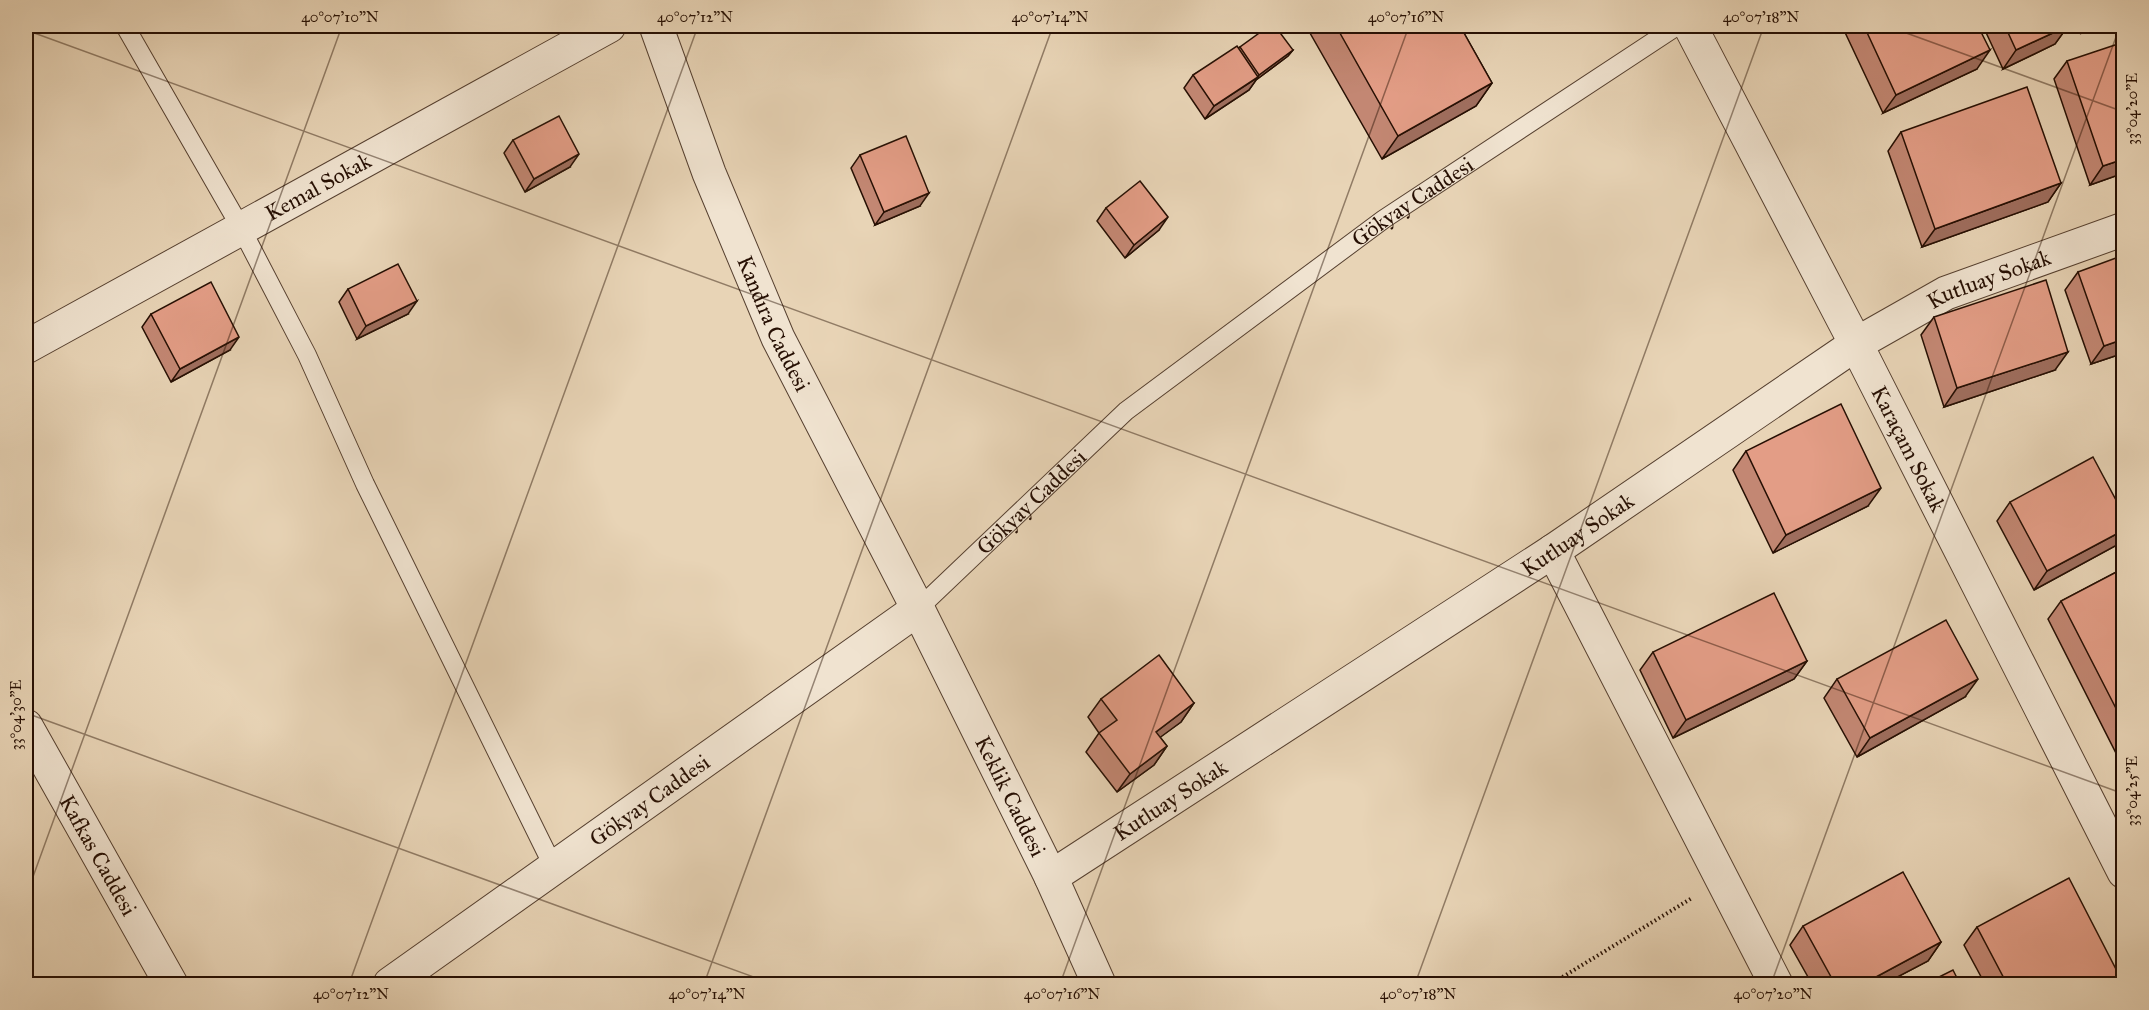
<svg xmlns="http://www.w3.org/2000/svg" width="2149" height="1010" font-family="'IM FELL Great Primer',serif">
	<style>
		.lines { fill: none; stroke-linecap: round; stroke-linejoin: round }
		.service-casing { stroke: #564030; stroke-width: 20 }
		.minor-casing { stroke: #564030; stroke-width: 35 }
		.tertiary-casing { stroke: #564030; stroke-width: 35 }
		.path { stroke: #260f03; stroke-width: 4; stroke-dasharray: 1.5 3; stroke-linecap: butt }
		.service { stroke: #f0e3d0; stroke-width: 18 }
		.minor { stroke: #f0e3d0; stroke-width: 33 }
		.tertiary { stroke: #f0e3d0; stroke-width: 33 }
		.wall { fill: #c38773; stroke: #260f03; stroke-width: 1.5 }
		.shaded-wall { fill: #9f6e5e; stroke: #260f03; stroke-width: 1.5 }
		.building { fill: #e39d86; stroke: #260f03; stroke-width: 1.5 }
		.ticks { fill: none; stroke: #260f03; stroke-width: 1.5; stroke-opacity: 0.45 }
		.labels { text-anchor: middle; stroke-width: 4.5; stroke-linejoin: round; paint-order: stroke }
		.street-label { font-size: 22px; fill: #260f03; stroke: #f0e3d0 }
		.neatline { fill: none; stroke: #260f03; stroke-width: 2 }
		.ticks-label { font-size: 15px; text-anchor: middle; fill: #260f03 }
	</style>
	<rect width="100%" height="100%" fill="#e8d4b6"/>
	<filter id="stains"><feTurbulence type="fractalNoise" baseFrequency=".00333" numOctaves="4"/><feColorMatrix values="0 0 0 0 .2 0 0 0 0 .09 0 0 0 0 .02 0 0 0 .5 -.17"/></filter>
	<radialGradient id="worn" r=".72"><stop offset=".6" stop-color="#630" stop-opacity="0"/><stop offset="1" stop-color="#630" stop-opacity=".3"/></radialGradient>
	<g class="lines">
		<g class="service-casing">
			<g id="service">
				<path d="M 125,26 L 241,228 L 307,355 L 365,484 L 554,868"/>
				<path id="s1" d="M 918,609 L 1126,411 L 1384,219 L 1677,26"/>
			</g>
		</g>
		<g class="minor-casing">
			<g id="minor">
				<path id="s2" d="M 1690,26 L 1856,344 L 2124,872"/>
				<path id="s3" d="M 26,347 L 609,26"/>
				<path d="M 1553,551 L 1776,984"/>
				<path id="s4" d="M 1051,877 L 1553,551 L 1856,344 L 1946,293 L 2124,229"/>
				<path id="s5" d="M 390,984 L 918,609"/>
			</g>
		</g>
		<g class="tertiary-casing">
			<g id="tertiary">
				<path id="s6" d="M 656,26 L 709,173 L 778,338 L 918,609 L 1051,877 L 1099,984"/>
				<path id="s7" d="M 26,726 L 171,984"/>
			</g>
		</g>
		<path class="path" d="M 1551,984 L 1692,898"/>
		<use href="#service" class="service"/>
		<use href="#minor" class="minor"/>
		<use href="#tertiary" class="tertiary"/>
	</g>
	<g class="wall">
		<path d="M 1306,26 L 1460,26 L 1492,83 L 1476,106 L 1382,159 Z"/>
		<path d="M 1842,26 L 1978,26 L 1977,69 L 1883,113 Z"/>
		<path d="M 1983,26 L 2068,26 L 2055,44 L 2003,69 Z"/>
		<path d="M 2078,26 L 2098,26 L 2082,33 Z"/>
		<path d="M 1240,47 L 1293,50 L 1288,56 L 1256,80 L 1249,90 L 1205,119 L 1184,88 L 1193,75 Z"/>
		<path d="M 2124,51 L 2124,173 L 2090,185 L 2054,79 L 2067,61 Z"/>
		<path d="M 1901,132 L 2061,183 L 2048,202 L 1922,247 L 1888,151 Z"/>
		<path d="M 513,140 L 570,167 L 525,192 L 504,153 Z"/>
		<path d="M 860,155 L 920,206 L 875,225 L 851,168 Z"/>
		<path d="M 1106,208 L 1159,230 L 1125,258 L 1097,221 Z"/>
		<path d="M 2078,272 L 2124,353 L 2091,364 L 2065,290 Z"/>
		<path d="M 348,289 L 408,314 L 357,339 L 339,302 Z"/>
		<path d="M 151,314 L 230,350 L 171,382 L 142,327 Z"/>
		<path d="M 1934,317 L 2055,370 L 1944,407 L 1921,335 Z"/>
		<path d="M 1746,451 L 1868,506 L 1773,553 L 1733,470 Z"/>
		<path d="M 2010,502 L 2124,515 L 2124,535 L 2117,545 L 2034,590 L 1997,521 Z"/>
		<path d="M 2124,568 L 2124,765 L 2122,765 L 2048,619 L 2061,601 Z"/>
		<path d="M 1653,652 L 1807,661 L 1794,679 L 1673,738 L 1640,670 Z"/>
		<path d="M 1837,679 L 1965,697 L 1857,757 L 1824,698 Z"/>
		<path d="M 1101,699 L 1194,703 L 1181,722 L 1160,737 L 1167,746 L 1154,765 L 1117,792 L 1086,752 L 1099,733 L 1088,717 Z"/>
		<path d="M 1803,926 L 1941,942 L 1928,961 L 1884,984 L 1812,984 L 1790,945 Z"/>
		<path d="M 1977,927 L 2117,984 L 1985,984 L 1964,945 Z"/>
	</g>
	<g class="shaded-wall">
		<path d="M 2068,26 L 2055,44 L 2003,69 L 2016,50 Z"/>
		<path d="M 2087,26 L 2098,26 L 2082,33 Z"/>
		<path d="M 1293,50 L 1288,56 L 1256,80 L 1249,90 L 1205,119 L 1214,106 L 1257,78 L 1259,75 Z"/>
		<path d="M 1990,50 L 1977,69 L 1883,113 L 1896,95 Z"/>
		<path d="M 1492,83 L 1476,106 L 1382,159 L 1398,136 Z"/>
		<path d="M 579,154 L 570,167 L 525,192 L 534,179 Z"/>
		<path d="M 2124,159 L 2124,173 L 2090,185 L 2103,166 Z"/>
		<path d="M 2061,183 L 2048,202 L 1922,247 L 1935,229 Z"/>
		<path d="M 929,193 L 920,206 L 875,225 L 884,212 Z"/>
		<path d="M 1168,217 L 1159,230 L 1125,258 L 1134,245 Z"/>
		<path d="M 417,301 L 408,314 L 357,339 L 366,326 Z"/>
		<path d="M 239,337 L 230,350 L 171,382 L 180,369 Z"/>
		<path d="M 2124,339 L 2124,353 L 2091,364 L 2104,346 Z"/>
		<path d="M 2068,352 L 2055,370 L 1944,407 L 1957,388 Z"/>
		<path d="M 1881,488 L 1868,506 L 1773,553 L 1786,535 Z"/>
		<path d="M 2124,530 L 2124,535 L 2117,545 L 2034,590 L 2047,571 Z"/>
		<path d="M 1807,661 L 1794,679 L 1673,738 L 1686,720 Z"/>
		<path d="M 1978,679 L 1965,697 L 1857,757 L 1870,738 Z"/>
		<path d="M 1194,703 L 1181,722 L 1143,750 L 1156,732 Z"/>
		<path d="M 1167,746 L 1154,765 L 1117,792 L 1130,774 Z"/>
		<path d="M 1941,942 L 1928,961 L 1884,984 L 1863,984 Z"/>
		<path d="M 2121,979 L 2117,984 L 2110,984 Z"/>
	</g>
	<g class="building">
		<path d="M 1269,26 L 1275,26 L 1293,50 L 1259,75 L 1240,47 Z"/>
		<path d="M 1336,26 L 1460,26 L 1492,83 L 1398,136 Z"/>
		<path d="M 1864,26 L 1978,26 L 1990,50 L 1896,95 Z"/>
		<path d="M 2005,26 L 2068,26 L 2016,50 Z"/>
		<path d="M 2121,43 L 2124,51 L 2124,159 L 2103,166 L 2067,61 Z"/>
		<path d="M 1237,46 L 1258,77 L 1214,106 L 1193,75 Z"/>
		<path d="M 2027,87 L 2061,183 L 1935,229 L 1901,132 Z"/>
		<path d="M 559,116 L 579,154 L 534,179 L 513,140 Z"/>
		<path d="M 906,136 L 929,193 L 884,212 L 860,155 Z"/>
		<path d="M 1140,181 L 1168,217 L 1134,245 L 1106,208 Z"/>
		<path d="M 2124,255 L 2124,339 L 2104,346 L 2078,272 Z"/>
		<path d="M 398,264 L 417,301 L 366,326 L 348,289 Z"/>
		<path d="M 2046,280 L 2068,352 L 1957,388 L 1934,317 Z"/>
		<path d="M 211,282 L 239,337 L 180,369 L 151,314 Z"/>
		<path d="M 1841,404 L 1881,488 L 1786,535 L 1746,451 Z"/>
		<path d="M 2093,457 L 2124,515 L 2124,530 L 2047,571 L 2010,502 Z"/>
		<path d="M 2124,568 L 2124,724 L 2061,601 Z"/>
		<path d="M 1774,593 L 1807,661 L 1686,720 L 1653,652 Z"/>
		<path d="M 1946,620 L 1978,679 L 1870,738 L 1837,679 Z"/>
		<path d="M 1159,655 L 1194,703 L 1156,732 L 1167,746 L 1130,774 L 1099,733 L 1117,720 L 1101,699 Z"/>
		<path d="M 1903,872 L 1941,942 L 1863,984 L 1835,984 L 1803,926 Z"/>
		<path d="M 2069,878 L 2121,979 L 2110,984 L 2007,984 L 1977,927 Z"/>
		<path d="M 1953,970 L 1960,984 L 1925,984 Z"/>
	</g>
	<path class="ticks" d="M 1887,26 L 2124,112M 26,30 L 2124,794M 26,713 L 773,984M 26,896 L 342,26M 349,984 L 698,26M 704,984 L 1053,26M 1060,984 L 1409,26M 1415,984 L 1764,26M 1771,984 L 2120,26"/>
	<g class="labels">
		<g class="street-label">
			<text dy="8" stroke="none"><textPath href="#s3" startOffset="333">Kemal Sokak</textPath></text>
			<text dy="8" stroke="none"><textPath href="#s1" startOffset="642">Gökyay Caddesi</textPath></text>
			<text dy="8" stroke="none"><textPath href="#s4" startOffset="1114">Kutluay Sokak</textPath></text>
			<text dy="8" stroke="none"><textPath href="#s6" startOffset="320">Kandıra Caddesi</textPath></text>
			<text dy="8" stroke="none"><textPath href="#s2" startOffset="476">Karaçam Sokak</textPath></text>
			<text dy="8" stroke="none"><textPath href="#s1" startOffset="156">Gökyay Caddesi</textPath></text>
			<text dy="8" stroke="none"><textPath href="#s4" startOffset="628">Kutluay Sokak</textPath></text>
			<text dy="8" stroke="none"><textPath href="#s6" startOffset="849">Keklik Caddesi</textPath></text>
			<text dy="8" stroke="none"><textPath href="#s4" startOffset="142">Kutluay Sokak</textPath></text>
			<text dy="8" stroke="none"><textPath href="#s5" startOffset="318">Gökyay Caddesi</textPath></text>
			<text dy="8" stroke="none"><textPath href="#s7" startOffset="148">Kafkas Caddesi</textPath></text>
		</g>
	</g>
	<rect width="2149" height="1010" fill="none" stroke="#e8d4b6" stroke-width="66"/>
	<rect x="33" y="33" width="2083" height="944" class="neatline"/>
	<g class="ticks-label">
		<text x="340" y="22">40°07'10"N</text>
		<text x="695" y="22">40°07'12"N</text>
		<text x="1050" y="22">40°07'14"N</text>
		<text x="1406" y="22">40°07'16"N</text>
		<text x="1761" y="22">40°07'18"N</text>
		<text transform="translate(2132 109) rotate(-90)" y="5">33°04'20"E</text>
		<text transform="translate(16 715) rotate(-90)" y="5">33°04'30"E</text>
		<text transform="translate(2132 791) rotate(-90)" y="5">33°04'25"E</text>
		<text x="351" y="999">40°07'12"N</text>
		<text x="707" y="999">40°07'14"N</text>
		<text x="1062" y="999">40°07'16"N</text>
		<text x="1418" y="999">40°07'18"N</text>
		<text x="1773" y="999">40°07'20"N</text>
	</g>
	<rect width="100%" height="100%" filter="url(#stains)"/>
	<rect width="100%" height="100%" fill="url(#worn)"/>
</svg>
